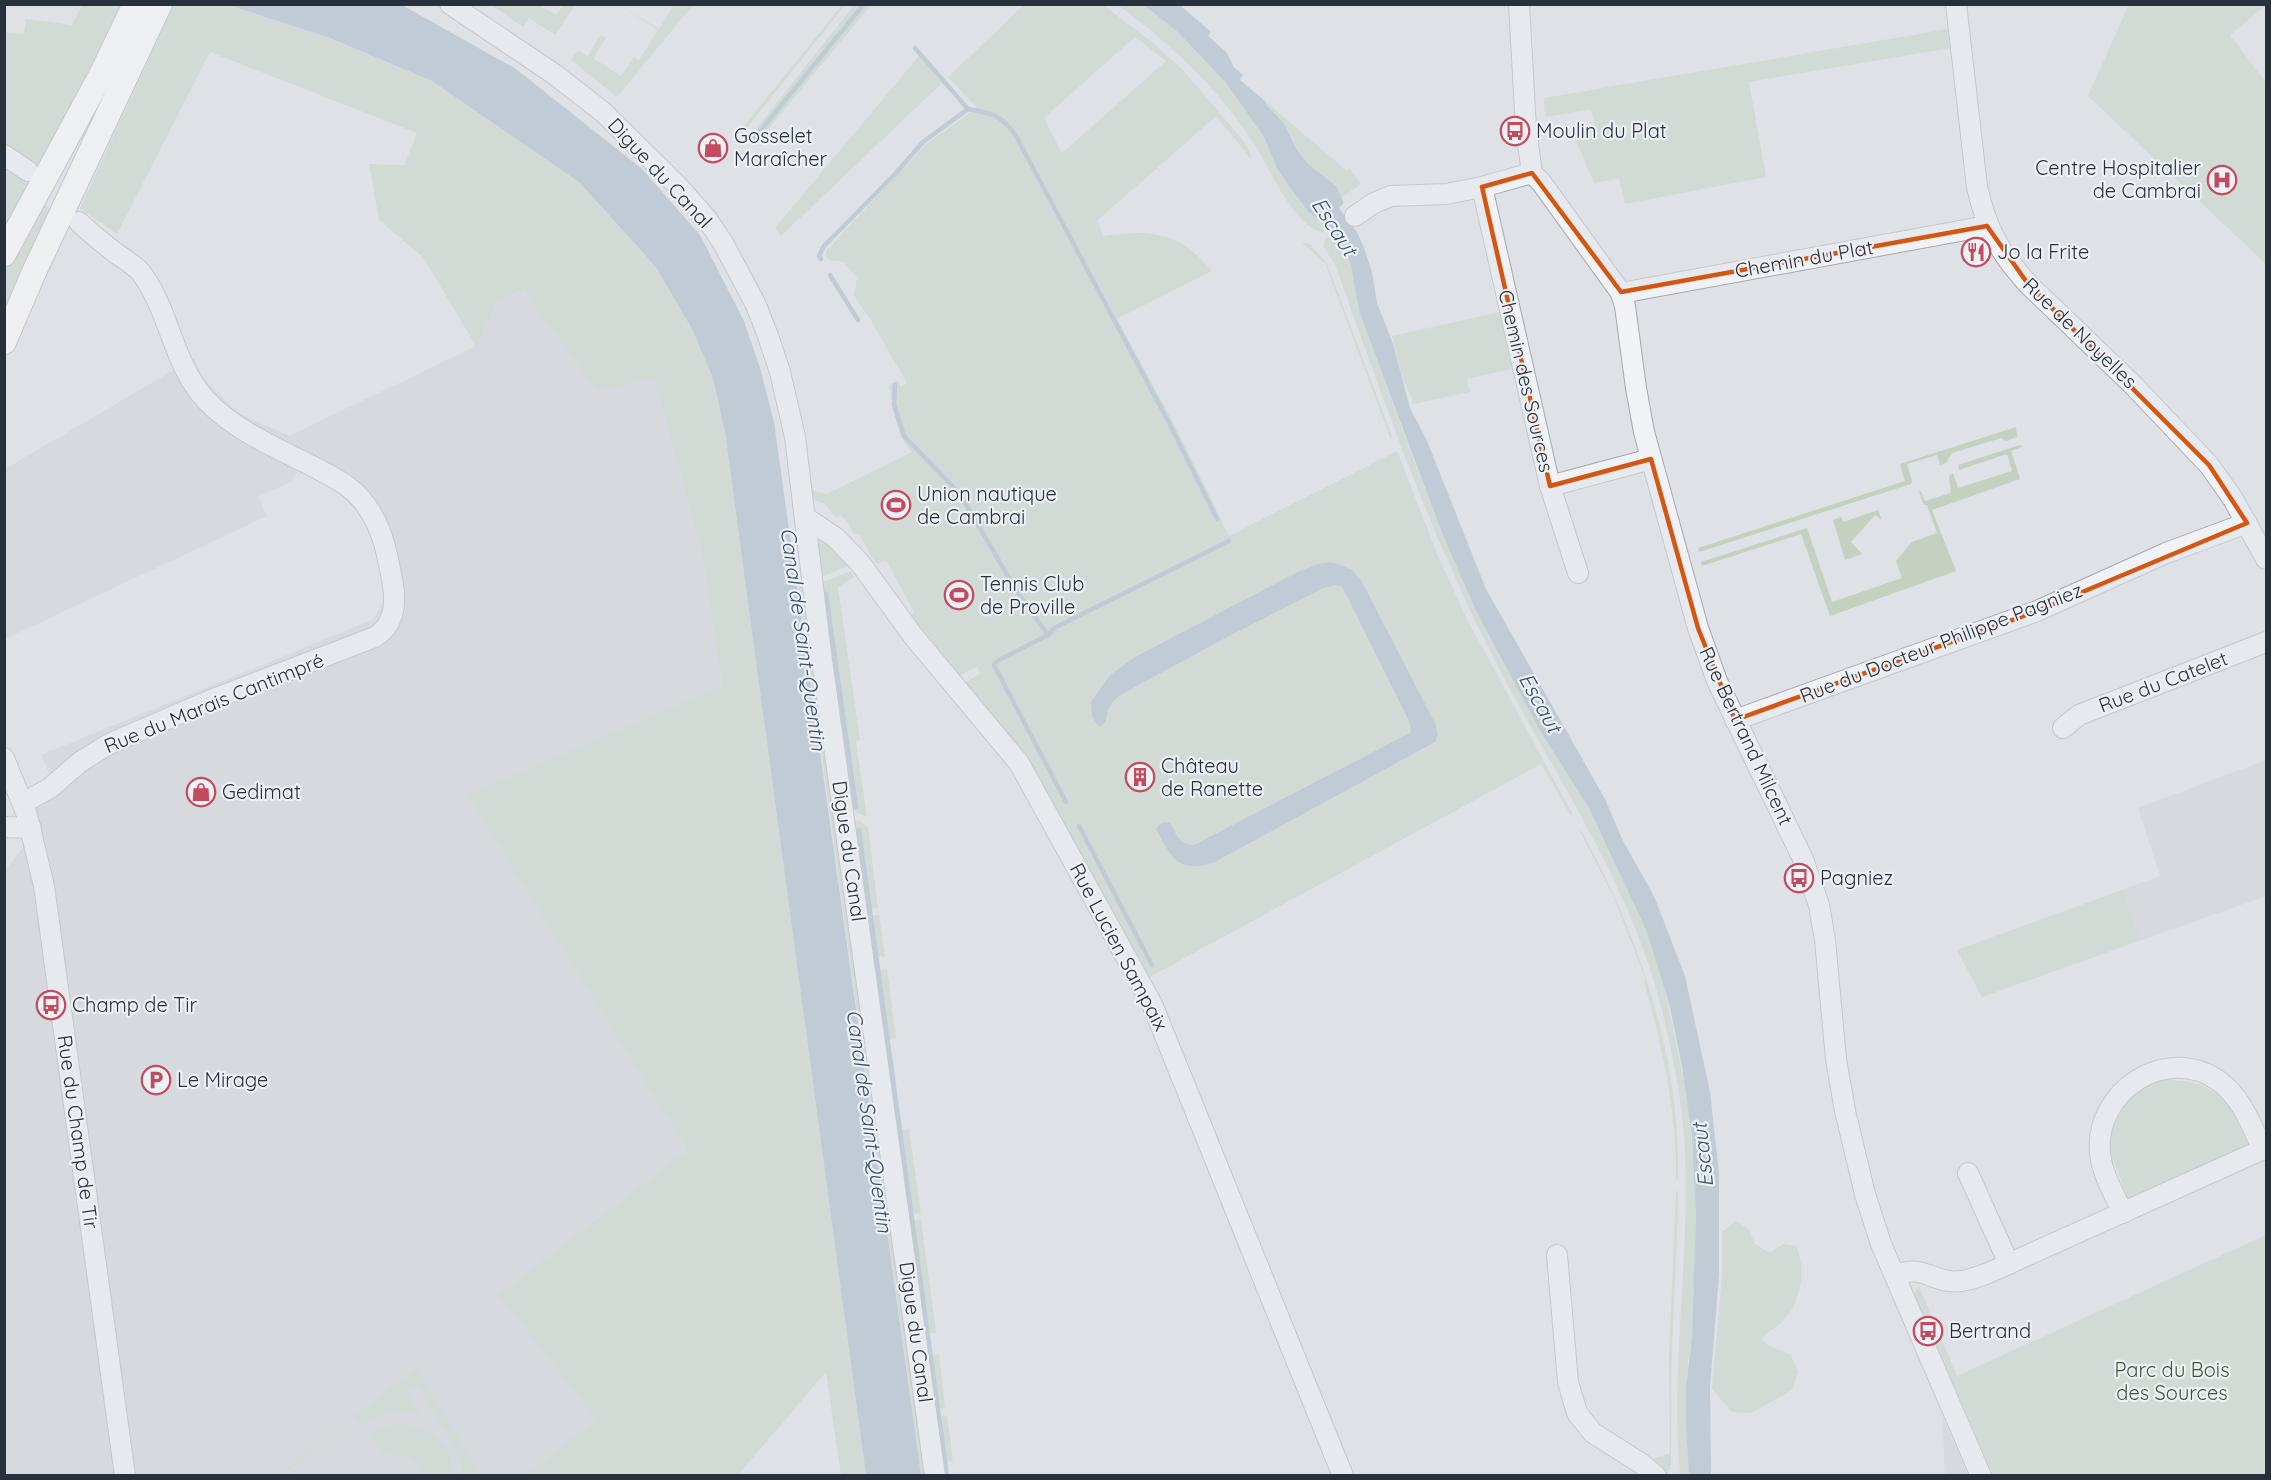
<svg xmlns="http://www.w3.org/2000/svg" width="2271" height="1480" font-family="Quicksand,sans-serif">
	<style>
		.built { fill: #ccd0d8 }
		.green { fill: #c4d0c0; fill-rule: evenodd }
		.water { fill: #9bafc4 }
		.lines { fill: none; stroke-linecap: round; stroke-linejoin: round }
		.stream { stroke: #9bafc4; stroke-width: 4.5 }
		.minor-casing { stroke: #a4a8b0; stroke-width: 22 }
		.major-casing { stroke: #9ea6b1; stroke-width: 26 }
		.minor { stroke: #f0f2f5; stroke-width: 20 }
		.major { stroke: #fff; stroke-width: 24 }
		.marked { fill: none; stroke: #d55511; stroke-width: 4.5; stroke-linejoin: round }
		.labels { text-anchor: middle; stroke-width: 4.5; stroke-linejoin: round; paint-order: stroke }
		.poi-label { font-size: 20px; fill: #28303c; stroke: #edf0f4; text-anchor: start }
		.street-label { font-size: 20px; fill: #28303c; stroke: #edf0f4 }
		.park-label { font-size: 20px; fill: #3d5637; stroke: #edf0f4 }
		.water-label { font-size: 21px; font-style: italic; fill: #364f6c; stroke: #edf0f4 }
	</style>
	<rect width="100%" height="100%" fill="#dee1e6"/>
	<g class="built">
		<path d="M 526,289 L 545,323 L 565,346 L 664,353 L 680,397 L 722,685 L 467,795 L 687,1150 L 499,1293 L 596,1419 L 526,1475 L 5,1475 L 4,872 L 34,833 L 32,812 L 52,780 L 41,755 L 372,620 L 387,598 L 378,549 L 368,526 L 342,494 L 298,469 L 292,481 L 258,497 L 267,516 L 5,639 L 5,469 L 194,358 L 203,377 L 237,412 L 289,436 L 476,346 L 498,301 Z"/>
		<path d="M 2266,760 L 2266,896 L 1982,997 L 1957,950 L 2160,876 L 2138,808 Z"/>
		<path d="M 1942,1417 L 1956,1448 L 1968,1475 L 1945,1475 Z"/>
	</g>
	<g class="green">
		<path d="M 855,4 L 871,5 L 755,145 L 748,139 Z"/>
		<path d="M 2129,4 L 2266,5 L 2230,35 L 2266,83 L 2266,264 L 2088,96 Z"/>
		<path d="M 82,5 L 122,5 L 92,69 L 38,165 L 5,147 L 4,32 L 24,34 L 26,19 L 72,25 Z"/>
		<path d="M 174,5 L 229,5 L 329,38 L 432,81 L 579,182 L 656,267 L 692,329 L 713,378 L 725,432 L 866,1475 L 841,1475 L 826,1372 L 738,1475 L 526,1475 L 596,1419 L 498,1294 L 687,1150 L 467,795 L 722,685 L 702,551 L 654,378 L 596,391 L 565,346 L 545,323 L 525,289 L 498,301 L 476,346 L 423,257 L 379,220 L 369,164 L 404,165 L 417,133 L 210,52 L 117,234 L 80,208 Z"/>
		<path d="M 491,5 L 539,5 L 556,15 L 563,5 L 575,5 L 555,35 L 529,18 L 523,27 Z"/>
		<path d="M 619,5 L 659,29 L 674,5 L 693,5 L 617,97 L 571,60 L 578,50 L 591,58 L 588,55 L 601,35 L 606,38 L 593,58 L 621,76 L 634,57 L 639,60 L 658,30 Z"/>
		<path d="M 842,5 L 845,5 L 742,134 L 738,133 Z"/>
		<path d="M 1024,5 L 1103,5 L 1152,42 L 1184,71 L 1242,139 L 1249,149 L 1251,159 L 1216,116 L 1097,221 L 1104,236 C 1152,229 1179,232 1212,271 L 1117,319 L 1173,422 L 1229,536 L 1397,451 L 1438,556 L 1467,619 L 1573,815 L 1571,816 L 1541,764 L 1146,979 L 1058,811 L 1054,814 L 962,684 L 980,674 L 977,666 L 957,677 L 907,617 L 914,612 L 886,560 L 876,564 L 860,536 L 853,533 L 847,521 L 840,515 L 836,518 L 825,504 L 810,498 L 809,488 L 813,486 L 814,491 L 827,494 L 912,452 C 896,435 894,410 890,389 L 888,389 L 890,384 L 897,380 L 901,387 L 907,383 L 869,317 L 854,296 L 857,278 L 844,262 L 829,260 L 826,256 L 826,251 L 925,145 L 977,108 L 948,77 ZM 1135,37 L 1166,61 L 1062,153 L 1044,118 Z"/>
		<path d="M 1118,5 L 1144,5 C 1188,33 1237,91 1263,136 C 1273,152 1276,170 1288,185 C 1294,193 1301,202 1308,210 C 1314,217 1322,221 1325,230 L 1323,233 C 1294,226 1273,175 1259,152 C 1224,93 1172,45 1118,5 Z"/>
		<path d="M 1948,29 L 1950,48 L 1749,82 L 1766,177 L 1625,204 L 1619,179 L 1594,183 L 1576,141 L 1573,129 L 1594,125 L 1591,109 L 1545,117 L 1544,98 Z"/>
		<path d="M 919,56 L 942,83 L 781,236 L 775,228 Z"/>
		<path d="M 1265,101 L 1347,171 L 1350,169 L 1361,184 L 1341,198 C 1333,180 1322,177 1308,164 C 1296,152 1292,136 1283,123 C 1277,115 1268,110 1265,101 Z"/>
		<path d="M 5,170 L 28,181 L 5,229 Z"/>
		<path d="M 42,201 L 53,213 L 5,319 L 5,272 Z"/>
		<path d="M 1330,236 L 1347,254 L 1351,265 L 1359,311 L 1409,448 L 1442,533 L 1477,613 L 1542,734 L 1589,808 L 1647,932 L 1663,982 L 1687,1096 L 1695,1175 L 1696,1214 L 1692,1336 L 1688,1361 L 1686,1426 L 1689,1475 L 1680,1475 C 1670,1362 1692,1248 1684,1135 C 1681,1094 1672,1054 1663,1014 C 1631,881 1550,770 1489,649 C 1427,526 1382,396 1336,267 L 1324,247 L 1325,240 Z"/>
		<path d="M 1301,242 L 1311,245 L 1327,264 L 1392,436 L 1391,440 L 1325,263 Z"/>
		<path d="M 1500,312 L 1512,369 L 1467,379 L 1470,392 L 1414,404 L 1402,376 L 1392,336 Z"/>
		<path d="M 2016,427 L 2017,437 L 2006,441 L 2001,438 L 1952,453 L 1946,463 L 1940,465 L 1937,455 L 1907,464 L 1912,481 L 1911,484 L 1699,552 L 1698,548 L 1905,481 L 1900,464 Z"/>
		<path d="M 2020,445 L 2022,447 L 2011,451 L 2020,479 L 1932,510 L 1956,571 L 1830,616 L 1801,534 L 1702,566 L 1701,562 L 1807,528 L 1832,602 L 1902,578 L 1896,561 L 1912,542 L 1937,533 L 1927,505 L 1924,505 L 1919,492 L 1921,491 L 1925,501 L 1951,493 L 1949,476 L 1953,473 L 1958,488 L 2012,471 L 2007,454 L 1959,470 L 1958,465 Z"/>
		<path d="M 1878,510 L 1882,520 L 1875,515 L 1851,542 L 1862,554 L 1845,560 L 1833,520 L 1841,517 L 1843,522 Z"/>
		<path d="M 825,539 L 849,565 L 815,580 L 816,540 Z"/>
		<path d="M 850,571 L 854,577 L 838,587 L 860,740 L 856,741 L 867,817 L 850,808 L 816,585 Z"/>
		<path d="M 797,576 L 806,591 L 846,870 L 840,871 L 849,934 L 855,936 L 903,1280 L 897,1281 L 905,1337 L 911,1339 L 929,1475 L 921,1475 Z"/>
		<path d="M 854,820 L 860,821 L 868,827 L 878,908 L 866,909 L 850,827 Z"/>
		<path d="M 1581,830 C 1639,936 1681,1057 1678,1179 L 1676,1179 C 1677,1111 1662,1047 1644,981 L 1646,980 L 1614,898 L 1580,831 Z"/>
		<path d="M 2123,890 L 2140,940 L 1982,997 L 1957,950 Z"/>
		<path d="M 879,915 L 885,957 L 872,955 L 865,920 L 868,916 Z"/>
		<path d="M 887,969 L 896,1039 L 883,1041 L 873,972 Z"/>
		<path d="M 2159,1076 C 2170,1083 2185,1079 2198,1084 C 2208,1087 2215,1095 2226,1095 L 2230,1099 L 2229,1106 L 2244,1135 L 2251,1137 L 2252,1145 L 2129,1202 L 2121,1194 L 2123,1186 L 2111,1154 L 2105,1148 L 2105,1143 C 2114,1135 2113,1123 2120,1113 C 2129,1097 2144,1087 2159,1076 Z"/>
		<path d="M 909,1129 L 921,1213 L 908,1215 L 895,1131 Z"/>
		<path d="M 1676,1191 L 1678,1191 L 1678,1212 L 1672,1348 L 1671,1464 L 1668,1473 L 1663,1475 L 1644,1462 L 1670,1453 L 1669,1354 Z"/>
		<path d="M 921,1219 L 936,1333 L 922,1334 L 907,1223 Z"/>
		<path d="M 1736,1221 L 1748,1228 L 1755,1244 L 1770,1253 L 1783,1244 L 1796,1246 C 1807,1270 1801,1304 1781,1323 C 1776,1328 1768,1331 1762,1338 L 1767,1345 L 1791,1355 L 1798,1372 L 1792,1390 L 1751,1413 L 1732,1412 L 1712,1389 L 1722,1274 L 1722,1232 Z"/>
		<path d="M 2266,1235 L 2266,1475 L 1993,1475 L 1914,1294 L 1917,1288 L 1919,1286 L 1957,1376 Z"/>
		<path d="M 939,1354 L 945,1408 L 934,1409 L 928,1356 Z"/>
		<path d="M 416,1368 L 481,1475 L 465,1475 L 453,1443 L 417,1385 L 407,1391 L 421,1415 C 399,1409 381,1413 362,1426 L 355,1417 L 288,1471 L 291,1475 L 279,1475 Z"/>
		<path d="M 947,1416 L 953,1461 L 937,1463 L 932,1418 Z"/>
		<path d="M 396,1424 C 422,1423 458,1445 451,1475 L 422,1475 C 417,1459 410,1454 393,1456 L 393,1453 L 388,1452 L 387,1455 L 385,1455 L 369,1434 L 382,1427 Z"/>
	</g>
	<g class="water">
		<path d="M 229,5 L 402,5 L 516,69 L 642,169 L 700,235 L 744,321 L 760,368 L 774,422 L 921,1475 L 866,1475 L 725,432 L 713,378 L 692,329 L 656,267 L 579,182 L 432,81 L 330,38 Z"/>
		<path d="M 1144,5 L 1180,5 L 1211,32 L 1208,36 L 1227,53 L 1234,67 L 1243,75 L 1240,80 L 1265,101 L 1267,106 L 1283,122 L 1297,150 L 1308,164 L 1336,186 L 1344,203 L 1339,208 L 1357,232 L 1364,248 L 1372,272 L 1377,303 L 1393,344 L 1410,408 L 1427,441 L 1486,589 L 1605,799 L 1622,839 L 1654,896 L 1685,976 L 1710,1092 L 1719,1173 L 1719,1275 L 1710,1387 L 1711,1475 L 1689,1475 L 1686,1426 L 1686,1389 L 1692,1336 L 1696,1214 L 1692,1137 L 1682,1066 L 1670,1007 L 1647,932 L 1589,808 L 1542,734 L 1477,613 L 1442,533 L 1385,381 L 1359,311 L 1351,265 L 1347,254 L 1341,247 L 1335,244 L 1323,224 L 1308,211 L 1288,185 L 1277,168 L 1264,137 L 1227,84 L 1178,32 Z"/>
		<path d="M 1332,562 L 1352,570 L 1361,580 L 1435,723 L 1438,734 L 1435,742 L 1213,863 C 1177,873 1172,858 1156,829 C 1160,823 1162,821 1170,823 C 1177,835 1179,845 1194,845 L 1410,733 L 1411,728 L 1408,719 L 1347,596 L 1342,586 L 1334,585 L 1324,588 L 1229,636 L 1122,694 C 1111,702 1107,708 1106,721 L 1102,726 L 1098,726 L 1092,716 L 1091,702 L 1110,675 L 1135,657 L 1298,572 L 1317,564 Z"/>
	</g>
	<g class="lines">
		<g class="stream">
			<path d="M 915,48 L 968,109 C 992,113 1002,115 1016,136 L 1168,421 L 1217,519"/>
			<path d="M 752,141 L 864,4"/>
			<path d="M 821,259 L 819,256 L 824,246 L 895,174 L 923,142 L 968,109"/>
			<path d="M 830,275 L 858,320"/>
			<path d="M 895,385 L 894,405 L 904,436 L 960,494 L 1016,590 L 1048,635 L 999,660 L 994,665 L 1066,802"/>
			<path d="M 826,594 L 856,807"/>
			<path d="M 1048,635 L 1056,627 L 1229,541"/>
			<path d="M 1079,826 L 1152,965"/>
			<path d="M 859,830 L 947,1476"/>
		</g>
		<g class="minor-casing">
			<g id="minor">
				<path d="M 450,4 L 554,74 L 603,112 L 678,186 L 707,219 L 723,243 L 756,305 L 768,336 L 780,372 L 795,437 L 821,653 L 935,1476"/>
				<path d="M 1519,4 L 1526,129 L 1532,173 L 1541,182 L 1621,293 L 1625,306 L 1636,388 L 1644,432 L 1698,628 L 1717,681 L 1803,859 L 1819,905 L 1825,940 L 1836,1059 L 1845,1111 L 1865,1194 L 1881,1244 L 1981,1476"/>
				<path d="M 1956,4 L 1977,187 C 1987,230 1999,252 2028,284 L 2133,385 L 2209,465 L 2233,499 L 2266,559"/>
				<path d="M 4,155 L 28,171"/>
				<path d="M 1482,187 L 1550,486 L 1578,573"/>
				<path d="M 1355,216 L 1374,203 L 1391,196 L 1446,194 L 1482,187 L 1532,173"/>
				<path d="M 1621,293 L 1987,226"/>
				<path d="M 1550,486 L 1651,459"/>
				<path d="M 805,517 L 836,538 L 860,563 L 914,637 L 1019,763 L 1152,1004 L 1343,1476"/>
				<path d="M 1735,720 L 2037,611 L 2166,553 L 2247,523"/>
				<path d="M 2063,728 L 2079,715 L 2266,642"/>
				<path d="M 4,758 L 27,815 L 44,886 L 125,1476"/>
				<path d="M 23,803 L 50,788 L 80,762 L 109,744 L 211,700 L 375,637 C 394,625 396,606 393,585 C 388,557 383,527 365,504 C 352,486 333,477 314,467 C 277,448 235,431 206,400 C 173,365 170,312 142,274 C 136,266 126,260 117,254 C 104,244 91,234 79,222"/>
				<path d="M 4,827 L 31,828"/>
				<path d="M 1968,1173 L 2009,1264"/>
				<path d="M 2123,1213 C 2114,1194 2102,1174 2100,1153 C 2094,1092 2166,1043 2219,1081 C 2242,1098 2251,1125 2263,1150"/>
				<path d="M 1557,1255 L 1568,1382 L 1577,1413 L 1593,1433 L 1642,1464 L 1656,1476"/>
				<path d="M 1895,1275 C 1923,1266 1924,1277 1949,1281 C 1962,1283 1974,1278 1986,1274 L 2266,1148"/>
			</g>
		</g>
		<g class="major-casing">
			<g id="major">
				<path d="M 4,254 L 102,73 L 135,4"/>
				<path d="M 4,342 L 34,272 L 160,4"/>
			</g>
		</g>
		<use href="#minor" class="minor"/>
		<use href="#major" class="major"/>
	</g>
	<path d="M0 0H2271V1480H0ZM 1532,173 L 1621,292 L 1987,226 L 2028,284 L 2209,465 L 2247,523 L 2037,611 L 1735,720 L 1698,628 L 1651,459 L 1550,486 L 1482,187 Z" fill="#dee1e6" fill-opacity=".55" fill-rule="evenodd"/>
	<path class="marked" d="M 1532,173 L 1621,292 L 1987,226 L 2028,284 L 2209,465 L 2247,523 L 2037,611 L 1735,720 L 1698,628 L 1651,459 L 1550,486 L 1482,187 Z"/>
	<defs>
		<g id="bus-ring" transform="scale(1.5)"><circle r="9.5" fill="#edf0f4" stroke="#c34b5e" stroke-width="1.5"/><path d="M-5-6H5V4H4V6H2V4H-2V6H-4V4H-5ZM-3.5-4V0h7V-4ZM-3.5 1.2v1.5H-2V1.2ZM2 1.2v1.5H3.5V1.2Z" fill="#c34b5e"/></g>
		<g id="shop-ring" transform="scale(1.5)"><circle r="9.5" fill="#edf0f4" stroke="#c34b5e" stroke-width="1.5"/><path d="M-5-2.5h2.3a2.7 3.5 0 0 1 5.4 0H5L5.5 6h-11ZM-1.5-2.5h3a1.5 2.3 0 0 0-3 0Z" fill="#c34b5e"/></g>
		<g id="hospital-ring" transform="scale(1.5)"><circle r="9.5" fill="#edf0f4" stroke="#c34b5e" stroke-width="1.5"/><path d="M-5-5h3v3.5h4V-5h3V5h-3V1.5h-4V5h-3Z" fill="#c34b5e"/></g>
		<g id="restaurant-ring" transform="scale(1.5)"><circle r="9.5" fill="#edf0f4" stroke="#c34b5e" stroke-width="1.5"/><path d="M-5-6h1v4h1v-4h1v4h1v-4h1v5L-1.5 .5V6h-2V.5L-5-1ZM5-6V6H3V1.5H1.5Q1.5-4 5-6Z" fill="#c34b5e"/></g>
		<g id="stadium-ring" transform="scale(1.5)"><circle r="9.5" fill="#edf0f4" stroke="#c34b5e" stroke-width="1.5"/><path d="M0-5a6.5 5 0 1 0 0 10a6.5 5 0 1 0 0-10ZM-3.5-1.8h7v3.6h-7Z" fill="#c34b5e"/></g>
		<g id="building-ring" transform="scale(1.5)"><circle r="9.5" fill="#edf0f4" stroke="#c34b5e" stroke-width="1.5"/><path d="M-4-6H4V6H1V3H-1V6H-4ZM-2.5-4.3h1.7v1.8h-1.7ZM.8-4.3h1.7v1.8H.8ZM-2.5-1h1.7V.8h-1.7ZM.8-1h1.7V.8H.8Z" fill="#c34b5e"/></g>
		<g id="parking-ring" transform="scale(1.5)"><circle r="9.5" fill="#edf0f4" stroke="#c34b5e" stroke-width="1.5"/><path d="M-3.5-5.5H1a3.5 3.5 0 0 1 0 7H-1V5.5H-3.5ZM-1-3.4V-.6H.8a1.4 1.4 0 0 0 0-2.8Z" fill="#c34b5e"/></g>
	</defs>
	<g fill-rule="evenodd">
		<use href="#bus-ring" x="1515" y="131"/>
		<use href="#shop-ring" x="713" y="148"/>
		<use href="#hospital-ring" x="2222" y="180"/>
		<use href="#restaurant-ring" x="1976" y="252"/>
		<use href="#stadium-ring" x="896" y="505"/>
		<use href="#stadium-ring" x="959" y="595"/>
		<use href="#building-ring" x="1140" y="777"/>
		<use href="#shop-ring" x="201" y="792"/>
		<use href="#bus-ring" x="1799" y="878"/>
		<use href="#bus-ring" x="51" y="1005"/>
		<use href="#parking-ring" x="156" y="1080"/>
		<use href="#bus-ring" x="1928" y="1331"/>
	</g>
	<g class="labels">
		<g class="poi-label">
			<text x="1536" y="138">Moulin du Plat</text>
			<text x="734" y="143">Gosselet<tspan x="734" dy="23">Maraîcher</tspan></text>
			<text x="2201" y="175" text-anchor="end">Centre Hospitalier<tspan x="2201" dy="23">de Cambrai</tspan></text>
			<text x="1997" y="259">Jo la Frite</text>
			<text x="917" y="501">Union nautique<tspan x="917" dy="23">de Cambrai</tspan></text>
			<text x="980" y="591">Tennis Club<tspan x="980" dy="23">de Proville</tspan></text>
			<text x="1161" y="773">Château<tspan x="1161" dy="23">de Ranette</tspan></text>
			<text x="222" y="799">Gedimat</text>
			<text x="1820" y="885">Pagniez</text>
			<text x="72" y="1012">Champ de Tir</text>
			<text x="177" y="1087">Le Mirage</text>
			<text x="1949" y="1338">Bertrand</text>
		</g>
		<g class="street-label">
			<text transform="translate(660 173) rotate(47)" y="7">Digue du Canal</text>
			<text transform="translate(1804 259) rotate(-10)" y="7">Chemin du Plat</text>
			<text transform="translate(2080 333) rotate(44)" y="7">Rue de Noyelles</text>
			<text transform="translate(1526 381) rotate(77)" y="7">Chemin des Sources</text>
			<text transform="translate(1941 643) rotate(-21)" y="7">Rue du Docteur Philippe Pagniez</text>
			<text transform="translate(2163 682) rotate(-21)" y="7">Rue du Catelet</text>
			<text transform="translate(214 703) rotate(-22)" y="7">Rue du Marais Cantimpré</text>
			<text transform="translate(1746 736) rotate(65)" y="7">Rue Bertrand Milcent</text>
			<text transform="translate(849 851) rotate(82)" y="7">Digue du Canal</text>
			<text transform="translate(1119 947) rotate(62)" y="7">Rue Lucien Sampaix</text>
			<text transform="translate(78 1132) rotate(82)" y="7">Rue du Champ de Tir</text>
			<text transform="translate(916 1332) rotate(82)" y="7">Digue du Canal</text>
		</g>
		<g class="park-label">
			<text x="2172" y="1377">Parc du Bois<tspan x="2172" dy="23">des Sources</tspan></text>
		</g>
		<g class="water-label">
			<text transform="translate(1334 227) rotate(57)" y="7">Escaut</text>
			<text transform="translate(803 639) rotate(82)" y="7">Canal de Saint-Quentin</text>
			<text transform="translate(1540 703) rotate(61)" y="7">Escaut</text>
			<text transform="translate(869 1121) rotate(82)" y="7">Canal de Saint-Quentin</text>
			<text transform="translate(1703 1155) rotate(-96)" y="7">Escaut</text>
		</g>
	</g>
	<rect width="2271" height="1480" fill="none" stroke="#28303c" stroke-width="12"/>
</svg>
